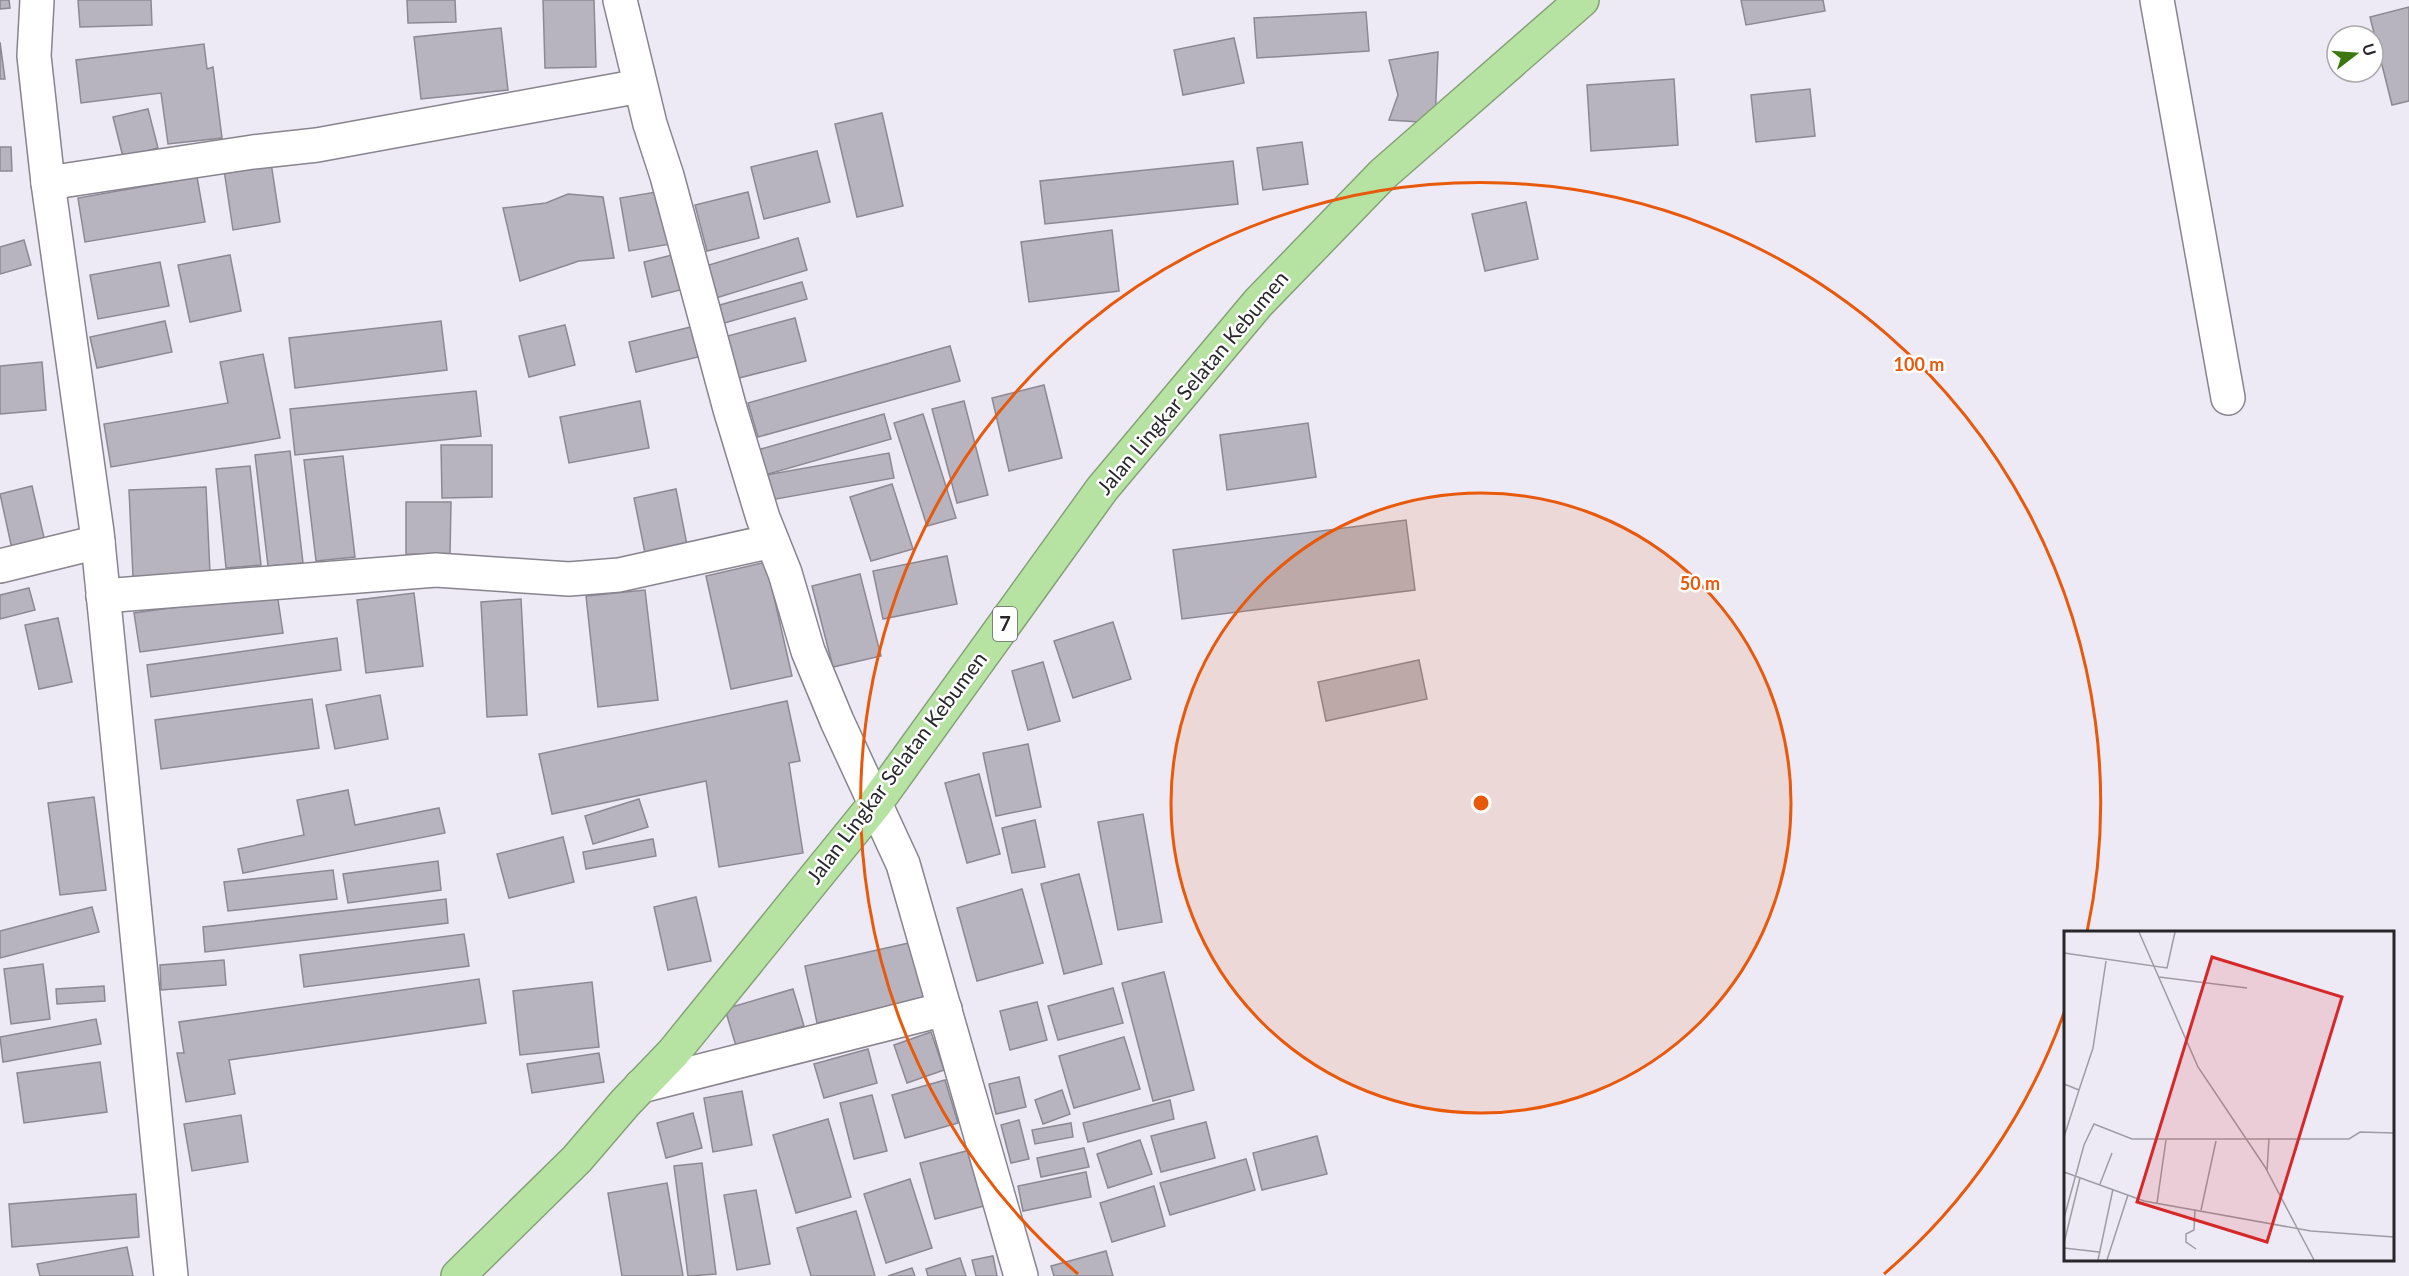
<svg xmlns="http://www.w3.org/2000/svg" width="2409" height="1276" font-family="Lato,sans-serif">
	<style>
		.building { fill: #b8b4bf; stroke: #8c8993; stroke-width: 1.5 }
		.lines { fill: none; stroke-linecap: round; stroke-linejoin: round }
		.minor-casing { stroke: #87848e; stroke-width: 36 }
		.highway-casing { stroke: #85a178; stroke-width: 36 }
		.minor { stroke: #fff; stroke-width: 33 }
		.highway { stroke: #b7e3a2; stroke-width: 33 }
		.ring { fill: none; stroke: #e8590c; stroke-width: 3 }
		.labels { text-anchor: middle; stroke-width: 5; stroke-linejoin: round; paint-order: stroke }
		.shield { fill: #fff; stroke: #68676a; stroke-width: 1.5 }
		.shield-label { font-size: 20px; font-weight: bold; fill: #27262a }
		.street-label { font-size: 21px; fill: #27262a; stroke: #fff }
		.inset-road { fill: none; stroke: #9e9ca4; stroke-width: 1.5 }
		.view { fill: #d62828; fill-opacity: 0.15; stroke: #d62828; stroke-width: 3 }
		.inset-edge { fill: none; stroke: #27262a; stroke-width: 3 }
		.centre { fill: #e8590c; stroke: #fff; stroke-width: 3 }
		.ring-label { font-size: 18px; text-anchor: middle; font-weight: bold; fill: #e8590c; stroke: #fff; stroke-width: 5; stroke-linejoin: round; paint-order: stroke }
	</style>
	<rect width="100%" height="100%" fill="#eeeaf5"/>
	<g class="building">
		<path d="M 0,0 L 9,0 L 10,8 L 0,9 Z"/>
		<path d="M 78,0 L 151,0 L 152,25 L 80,27 Z"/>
		<path d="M 407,0 L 455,0 L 456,22 L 408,23 Z"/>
		<path d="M 543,0 L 594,0 L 596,67 L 545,68 Z"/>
		<path d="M 1741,0 L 1823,0 L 1825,11 L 1746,25 Z"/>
		<path d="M 2409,7 L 2409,101 L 2392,105 L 2370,17 Z"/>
		<path d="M 1366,12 L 1369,51 L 1257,58 L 1254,18 Z"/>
		<path d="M 501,28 L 508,90 L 421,99 L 414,37 Z"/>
		<path d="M 1234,38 L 1244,83 L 1183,95 L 1174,50 Z"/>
		<path d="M 0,42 L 5,79 L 0,79 Z"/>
		<path d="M 204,44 L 207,69 L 213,67 L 222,138 L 168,144 L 161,93 L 81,103 L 76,60 Z"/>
		<path d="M 1438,52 L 1435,123 L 1389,120 L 1398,95 L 1389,60 Z"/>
		<path d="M 1674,79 L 1678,145 L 1591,151 L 1587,85 Z"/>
		<path d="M 1810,89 L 1815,136 L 1756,142 L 1751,95 Z"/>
		<path d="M 148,109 L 158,148 L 123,157 L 113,117 Z"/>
		<path d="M 882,113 L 903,206 L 857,217 L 835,124 Z"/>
		<path d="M 1302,142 L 1308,184 L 1263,190 L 1257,148 Z"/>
		<path d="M 0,147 L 11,147 L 12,171 L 0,171 Z"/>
		<path d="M 817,151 L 830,202 L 764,219 L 751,167 Z"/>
		<path d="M 270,156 L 280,222 L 233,230 L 223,163 Z"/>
		<path d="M 1233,161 L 1238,204 L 1045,224 L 1040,181 Z"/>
		<path d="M 197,177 L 205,222 L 85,242 L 78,198 Z"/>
		<path d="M 668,190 L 677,243 L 629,251 L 620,198 Z"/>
		<path d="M 748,192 L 759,238 L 707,251 L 695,205 Z"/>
		<path d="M 568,194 L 603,197 L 614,258 L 579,261 L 520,281 L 503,208 L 546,203 Z"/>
		<path d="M 1526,202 L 1538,259 L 1485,271 L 1472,214 Z"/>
		<path d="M 1112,230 L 1119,291 L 1029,302 L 1021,242 Z"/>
		<path d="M 798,238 L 807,270 L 706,301 L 696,269 Z"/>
		<path d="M 24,240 L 31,265 L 0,274 L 0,247 Z"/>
		<path d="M 680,253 L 688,288 L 652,297 L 644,262 Z"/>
		<path d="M 230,255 L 241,311 L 190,322 L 178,265 Z"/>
		<path d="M 160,262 L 169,306 L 98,319 L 90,275 Z"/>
		<path d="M 802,282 L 807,299 L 714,326 L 709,308 Z"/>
		<path d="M 795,318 L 806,361 L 735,379 L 724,337 Z"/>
		<path d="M 165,321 L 172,352 L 97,368 L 90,337 Z"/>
		<path d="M 441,321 L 447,370 L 295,388 L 289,338 Z"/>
		<path d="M 565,325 L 575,365 L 529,377 L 519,336 Z"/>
		<path d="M 699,325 L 706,355 L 636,372 L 629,342 Z"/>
		<path d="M 950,346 L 960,381 L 758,437 L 748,403 Z"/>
		<path d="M 263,354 L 280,438 L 111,467 L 104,424 L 228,403 L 220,362 Z"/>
		<path d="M 42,362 L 46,410 L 0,414 L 0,366 Z"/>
		<path d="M 1044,385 L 1062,458 L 1009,471 L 992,398 Z"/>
		<path d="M 476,391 L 481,436 L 295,455 L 290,409 Z"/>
		<path d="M 640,401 L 649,448 L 569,463 L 560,417 Z"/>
		<path d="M 964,401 L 988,495 L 957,503 L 932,409 Z"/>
		<path d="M 884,414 L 891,439 L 761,476 L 754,451 Z"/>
		<path d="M 923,414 L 956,518 L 927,526 L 894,423 Z"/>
		<path d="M 1308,423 L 1316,477 L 1227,490 L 1220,435 Z"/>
		<path d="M 441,445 L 492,445 L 492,497 L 442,498 Z"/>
		<path d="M 290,451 L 303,563 L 268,566 L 255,455 Z"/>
		<path d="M 889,453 L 894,478 L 765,501 L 761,476 Z"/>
		<path d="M 343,456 L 355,557 L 316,561 L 304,460 Z"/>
		<path d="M 250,466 L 261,565 L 226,568 L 216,469 Z"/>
		<path d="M 892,484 L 913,549 L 871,561 L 850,497 Z"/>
		<path d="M 32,486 L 45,542 L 12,549 L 0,494 Z"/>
		<path d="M 206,487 L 210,573 L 133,577 L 129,490 Z"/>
		<path d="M 676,489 L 688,550 L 646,558 L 634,498 Z"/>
		<path d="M 406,502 L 451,502 L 450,555 L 406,554 Z"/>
		<path d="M 1406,520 L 1415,590 L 1182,619 L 1173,550 Z"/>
		<path d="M 947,556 L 957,604 L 883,619 L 873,571 Z"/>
		<path d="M 766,562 L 792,676 L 731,689 L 706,576 Z"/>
		<path d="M 860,574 L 881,656 L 833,667 L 812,586 Z"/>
		<path d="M 29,588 L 35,610 L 0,619 L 0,595 Z"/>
		<path d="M 645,590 L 658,700 L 598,707 L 586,596 Z"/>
		<path d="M 277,593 L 283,633 L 140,652 L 134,613 Z"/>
		<path d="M 414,593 L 423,666 L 366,673 L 357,600 Z"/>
		<path d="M 521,599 L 527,715 L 487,717 L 481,602 Z"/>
		<path d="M 58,618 L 72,682 L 39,689 L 25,625 Z"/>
		<path d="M 1113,622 L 1131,679 L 1073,698 L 1054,641 Z"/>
		<path d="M 337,638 L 341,670 L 151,697 L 147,665 Z"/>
		<path d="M 1419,660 L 1427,699 L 1326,721 L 1318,682 Z"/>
		<path d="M 1043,662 L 1060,721 L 1028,730 L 1012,671 Z"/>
		<path d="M 380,695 L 388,739 L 335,749 L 326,705 Z"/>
		<path d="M 312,699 L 319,748 L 161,769 L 155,720 Z"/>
		<path d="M 787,701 L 800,761 L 789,763 L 803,853 L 719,867 L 706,781 L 552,814 L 539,754 Z"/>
		<path d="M 1028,744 L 1041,807 L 996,816 L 983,753 Z"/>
		<path d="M 979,774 L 1000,854 L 967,863 L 945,783 Z"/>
		<path d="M 348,790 L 355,825 L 439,808 L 445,833 L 243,873 L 238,849 L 304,835 L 297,800 Z"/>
		<path d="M 94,797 L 106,890 L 60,895 L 48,803 Z"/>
		<path d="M 639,799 L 648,827 L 593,844 L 585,816 Z"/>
		<path d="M 1143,814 L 1162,922 L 1118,930 L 1098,822 Z"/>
		<path d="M 1035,820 L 1045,867 L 1012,873 L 1002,828 Z"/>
		<path d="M 563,837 L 574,882 L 509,898 L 497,854 Z"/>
		<path d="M 653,839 L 656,856 L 586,869 L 583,852 Z"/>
		<path d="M 438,861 L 441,890 L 348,903 L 343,874 Z"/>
		<path d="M 333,870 L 337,899 L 228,911 L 224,882 Z"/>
		<path d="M 1079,874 L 1102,964 L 1064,974 L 1041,884 Z"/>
		<path d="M 1022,889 L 1043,963 L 977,981 L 957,908 Z"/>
		<path d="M 696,897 L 711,961 L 668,970 L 654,907 Z"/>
		<path d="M 446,899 L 448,923 L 205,952 L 203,927 Z"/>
		<path d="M 92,907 L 99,932 L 0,958 L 0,931 Z"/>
		<path d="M 464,934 L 469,966 L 304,987 L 300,955 Z"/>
		<path d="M 918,941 L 930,998 L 817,1023 L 805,966 Z"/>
		<path d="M 224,960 L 226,985 L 161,990 L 160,965 Z"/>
		<path d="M 43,964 L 50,1019 L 11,1024 L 4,969 Z"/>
		<path d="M 1164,972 L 1194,1090 L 1153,1101 L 1122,983 Z"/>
		<path d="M 479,979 L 486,1023 L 229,1060 L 235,1094 L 186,1102 L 177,1053 L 184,1053 L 179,1022 Z"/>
		<path d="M 592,982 L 599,1047 L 520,1055 L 513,991 Z"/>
		<path d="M 104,986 L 105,1001 L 57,1004 L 56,989 Z"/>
		<path d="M 1113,988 L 1123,1023 L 1058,1040 L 1048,1006 Z"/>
		<path d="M 793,989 L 804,1026 L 736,1046 L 725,1009 Z"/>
		<path d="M 1037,1002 L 1047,1040 L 1010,1050 L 1000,1011 Z"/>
		<path d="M 96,1019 L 101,1044 L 3,1062 L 0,1037 Z"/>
		<path d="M 931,1032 L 944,1070 L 907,1083 L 894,1045 Z"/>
		<path d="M 1124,1037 L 1140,1089 L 1074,1108 L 1059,1056 Z"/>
		<path d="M 868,1049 L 877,1083 L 824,1098 L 814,1064 Z"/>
		<path d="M 599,1053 L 604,1082 L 532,1093 L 527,1064 Z"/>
		<path d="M 100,1062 L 107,1112 L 24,1123 L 17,1073 Z"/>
		<path d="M 1019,1077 L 1026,1107 L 996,1114 L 989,1084 Z"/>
		<path d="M 945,1080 L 958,1123 L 905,1138 L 892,1095 Z"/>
		<path d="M 1062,1090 L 1070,1114 L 1043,1124 L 1035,1100 Z"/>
		<path d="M 742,1091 L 752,1145 L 713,1152 L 704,1098 Z"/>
		<path d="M 872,1095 L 887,1151 L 854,1159 L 840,1103 Z"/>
		<path d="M 1170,1100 L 1174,1119 L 1088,1142 L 1083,1123 Z"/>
		<path d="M 693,1113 L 702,1148 L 666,1158 L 657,1123 Z"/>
		<path d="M 241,1115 L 248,1162 L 192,1171 L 184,1124 Z"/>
		<path d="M 828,1119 L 851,1197 L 796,1213 L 773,1135 Z"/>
		<path d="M 1019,1120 L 1029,1159 L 1011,1163 L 1001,1125 Z"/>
		<path d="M 1206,1122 L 1215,1158 L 1161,1172 L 1151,1136 Z"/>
		<path d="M 1071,1123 L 1073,1137 L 1035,1144 L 1032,1130 Z"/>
		<path d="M 1317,1136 L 1327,1174 L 1262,1190 L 1253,1153 Z"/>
		<path d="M 1140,1140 L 1152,1174 L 1108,1188 L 1097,1154 Z"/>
		<path d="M 1084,1148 L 1089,1167 L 1041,1177 L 1037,1158 Z"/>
		<path d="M 970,1150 L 984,1206 L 935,1219 L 920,1163 Z"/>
		<path d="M 1246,1159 L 1255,1190 L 1170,1215 L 1160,1183 Z"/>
		<path d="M 702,1163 L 716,1274 L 688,1276 L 674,1166 Z"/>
		<path d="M 1086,1172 L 1091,1197 L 1023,1211 L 1018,1186 Z"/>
		<path d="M 910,1179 L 932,1248 L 886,1263 L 864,1194 Z"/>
		<path d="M 667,1183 L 683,1276 L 622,1276 L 608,1193 Z"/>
		<path d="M 1154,1186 L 1165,1226 L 1112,1242 L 1100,1203 Z"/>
		<path d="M 756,1190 L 770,1264 L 737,1270 L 724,1195 Z"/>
		<path d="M 136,1194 L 139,1237 L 12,1247 L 9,1204 Z"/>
		<path d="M 856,1211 L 875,1276 L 811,1276 L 797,1228 Z"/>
		<path d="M 127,1247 L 133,1276 L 40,1276 L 37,1264 Z"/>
		<path d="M 1106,1251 L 1113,1276 L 1054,1276 L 1051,1266 Z"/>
		<path d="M 993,1256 L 997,1276 L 976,1276 L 972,1260 Z"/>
		<path d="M 960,1258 L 966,1276 L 928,1276 L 926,1269 Z"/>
		<path d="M 912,1268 L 915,1276 L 888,1276 Z"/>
	</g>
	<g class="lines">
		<g class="minor-casing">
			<g id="minor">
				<path d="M 37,0 L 34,56 L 48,183 L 97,532 L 171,1276"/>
				<path d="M 620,0 L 650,124 L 667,176 L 730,409 L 763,518 L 785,573 L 808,651 L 837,721 L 903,864 L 1021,1276"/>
				<path d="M 2157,0 L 2228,398"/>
				<path d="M 48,183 L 253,152 L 317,145 L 640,86"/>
				<path d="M 0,566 L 98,542"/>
				<path d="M 103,596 L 436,570 L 569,579 L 619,575 L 772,541"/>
				<path d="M 641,1086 L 945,1009"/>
			</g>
		</g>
		<g class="highway-casing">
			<path id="highway" d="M 458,1276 L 577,1159 L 625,1103 L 673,1053 L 875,804 L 1102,489 L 1258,303 L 1383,174 L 1582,0"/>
		</g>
		<use href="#minor" class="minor"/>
		<use href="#highway" class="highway"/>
	</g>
	<circle cx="1481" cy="803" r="310" fill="#e8590c" fill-opacity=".12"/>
	<g class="ring">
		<circle cx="1481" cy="803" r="310"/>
		<path d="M2065 1010A620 620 0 0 1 1884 1274M1078 1274A620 620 0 1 1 2087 932"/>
	</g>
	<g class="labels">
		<rect class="shield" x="993" y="607" width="24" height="34" rx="4.5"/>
		<g class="shield-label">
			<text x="1005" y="631">7</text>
		</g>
		<g class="street-label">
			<text transform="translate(1193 383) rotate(-50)" y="7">Jalan Lingkar Selatan Kebumen</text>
			<text transform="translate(897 768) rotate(-53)" y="7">Jalan Lingkar Selatan Kebumen</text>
		</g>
	</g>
	<g transform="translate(2064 931)">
		<rect width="330" height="330" fill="#eeeaf5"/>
		<path class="inset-road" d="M 75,1 L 134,136 L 201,236 L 250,329M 0,22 L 103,37 L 111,1M 95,46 L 183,57M 0,153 L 15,159 L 29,117 L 42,30M 0,206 L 15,159M 203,240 L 205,207M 0,241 L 80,270 L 247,300 L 330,306M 36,253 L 48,222M 93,272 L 102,209M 131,278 L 130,299 L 122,303 L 122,311 L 132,318M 137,279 L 152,210M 0,287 L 20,214 L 30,193 L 68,208 L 285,208 L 296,201 L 330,202M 0,312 L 16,247M 0,317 L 35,321M 34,329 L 49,258M 43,329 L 64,264"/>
		<path class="view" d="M 148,26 L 278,66 L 203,311 L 73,271 Z"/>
		<rect width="330" height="330" class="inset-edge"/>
	</g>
	<circle cx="1481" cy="803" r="9" class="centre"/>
	<g class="ring-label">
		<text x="1919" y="371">100 m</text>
		<text x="1700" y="590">50 m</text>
	</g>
	<g transform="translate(2355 54) rotate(73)"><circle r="28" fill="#ffffff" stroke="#a9a8aa" stroke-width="1.5"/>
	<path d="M0-4.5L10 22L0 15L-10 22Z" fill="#3c7810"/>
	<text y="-9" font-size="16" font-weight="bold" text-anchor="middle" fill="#27262a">U</text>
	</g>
</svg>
